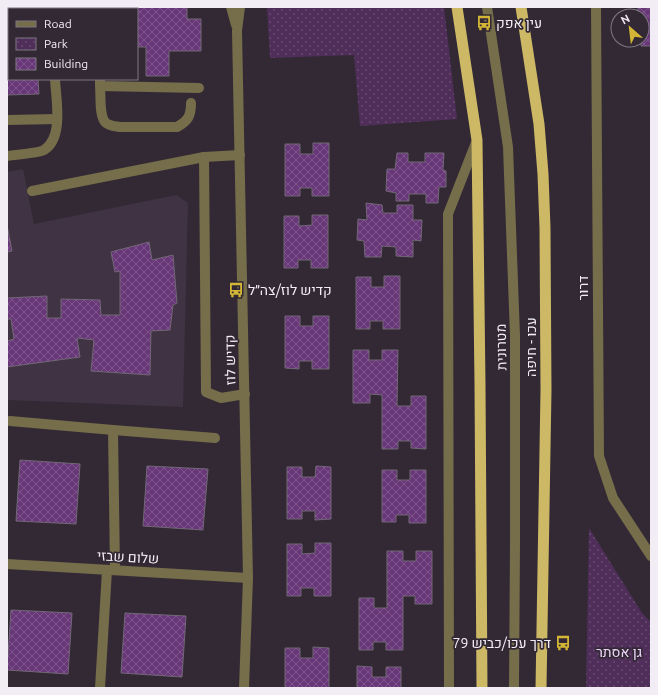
<svg xmlns="http://www.w3.org/2000/svg" width="658" height="695" font-family="Ubuntu,Heebo,sans-serif">
	<style>
		.built { fill: #403344 }
		.park { fill: url(#park-dots) }
		.building { fill: url(#building-cross-hatch); stroke: #726776 }
		.lines { fill: none; stroke-linecap: round; stroke-linejoin: round }
		.service { stroke: #766d4a; stroke-width: 10 }
		.minor { stroke: #766d4a; stroke-width: 10 }
		.tertiary { stroke: #766d4a; stroke-width: 10 }
		.trunk { stroke: #ccb865; stroke-width: 11 }
		.labels { text-anchor: middle; stroke-width: 3.5; stroke-linejoin: round; paint-order: stroke }
		.poi-label { font-size: 14px; fill: #f2ecf4; stroke: #322935; text-anchor: start }
		.street-label { font-size: 14px; fill: #f2ecf4; stroke: #322935 }
		.park-label { font-size: 14px; fill: #f0d5fb; stroke: #322935 }
	</style>
	<defs>
		<pattern id="park-dots" width="8" height="8" patternUnits="userSpaceOnUse"><rect width="8" height="8" fill="#4f2e5a"/><path d="M2 2h.1M6 6h.1" fill="none" stroke="#694c72" stroke-width="1.8" stroke-linecap="round"/></pattern>
		<pattern id="building-cross-hatch" width="8" height="8" patternUnits="userSpaceOnUse"><rect width="8" height="8" fill="#673778"/><path d="M0 0l8 8M0 8l8-8" fill="none" stroke="#7d548c"/></pattern>
	</defs>
	<rect width="100%" height="100%" fill="#322935"/>
	<path class="built" d="M 23,169 L 34,224 L 176,195 L 188,203 L 183,407 L 7,400 L 7,172 Z"/>
	<g class="park">
		<path d="M 267,7 L 444,7 L 457,119 L 360,126 L 354,55 L 270,58 Z"/>
		<path d="M 589,528 L 642,613 L 651,622 L 651,688 L 586,688 Z"/>
	</g>
	<g class="building">
		<path d="M 129,7 L 187,7 L 187,19 L 201,19 L 201,51 L 169,51 L 169,76 L 146,76 L 146,47 L 137,47 L 137,9 L 129,9 Z"/>
		<path d="M 638,7 L 651,7 L 651,46 L 641,46 L 642,16 L 638,16 Z"/>
		<path d="M 7,21 L 9,21 L 9,79 L 38,79 L 39,94 L 7,95 Z"/>
		<path d="M 313,143 L 329,143 L 329,196 L 312,196 L 312,188 L 300,188 L 300,196 L 285,196 L 285,144 L 300,144 L 300,154 L 313,154 Z"/>
		<path d="M 397,153 L 408,153 L 408,162 L 425,162 L 425,153 L 444,153 L 443,170 L 446,171 L 446,187 L 439,187 L 438,203 L 426,203 L 426,194 L 409,194 L 409,201 L 396,201 L 396,193 L 386,191 L 387,169 L 395,169 Z"/>
		<path d="M 366,203 L 382,205 L 383,213 L 397,213 L 397,205 L 413,205 L 413,220 L 422,220 L 421,241 L 413,240 L 413,257 L 396,256 L 396,247 L 382,246 L 381,257 L 365,257 L 364,241 L 357,240 L 358,219 L 367,220 Z"/>
		<path d="M 312,215 L 328,215 L 328,268 L 311,268 L 311,260 L 298,260 L 298,268 L 284,268 L 284,216 L 299,216 L 299,226 L 312,225 Z"/>
		<path d="M 7,225 L 12,251 L 7,252 Z"/>
		<path d="M 149,242 L 152,260 L 173,255 L 177,303 L 173,305 L 170,330 L 151,331 L 150,375 L 91,371 L 94,340 L 77,338 L 80,357 L 7,367 L 7,341 L 14,339 L 11,319 L 7,319 L 7,298 L 47,296 L 47,318 L 61,318 L 61,299 L 100,300 L 101,315 L 120,315 L 120,271 L 115,272 L 111,252 Z"/>
		<path d="M 384,276 L 400,276 L 400,329 L 383,329 L 383,321 L 370,321 L 370,329 L 356,329 L 356,277 L 371,277 L 371,287 L 384,287 Z"/>
		<path d="M 285,316 L 300,316 L 300,326 L 313,326 L 313,316 L 329,316 L 329,369 L 312,369 L 312,361 L 299,361 L 299,369 L 285,368 Z"/>
		<path d="M 353,350 L 369,350 L 369,360 L 382,360 L 382,350 L 398,350 L 397,406 L 411,406 L 411,396 L 426,396 L 426,449 L 411,448 L 411,441 L 398,441 L 398,449 L 382,449 L 382,395 L 370,394 L 370,403 L 353,403 Z"/>
		<path d="M 20,460 L 80,464 L 76,524 L 16,521 Z"/>
		<path d="M 147,466 L 208,469 L 203,530 L 143,526 Z"/>
		<path d="M 316,466 L 331,467 L 331,519 L 315,520 L 315,511 L 302,511 L 302,519 L 287,519 L 287,467 L 302,467 L 302,477 L 315,477 Z"/>
		<path d="M 382,470 L 397,470 L 397,480 L 410,480 L 410,470 L 426,470 L 426,523 L 409,523 L 409,515 L 396,515 L 396,522 L 382,522 Z"/>
		<path d="M 315,543 L 331,543 L 331,596 L 314,596 L 314,588 L 301,588 L 301,596 L 287,596 L 287,544 L 302,544 L 302,554 L 315,553 Z"/>
		<path d="M 387,551 L 403,551 L 403,561 L 416,561 L 416,551 L 432,551 L 432,604 L 415,604 L 415,596 L 403,596 L 403,650 L 386,650 L 386,642 L 373,642 L 373,650 L 359,650 L 359,598 L 374,598 L 374,608 L 387,608 Z"/>
		<path d="M 11,610 L 72,613 L 68,674 L 7,670 Z"/>
		<path d="M 125,613 L 186,616 L 182,677 L 121,673 Z"/>
		<path d="M 313,647 L 329,648 L 329,688 L 285,688 L 285,648 L 300,648 L 300,658 L 313,658 Z"/>
		<path d="M 357,666 L 372,667 L 372,677 L 386,677 L 386,667 L 401,667 L 401,688 L 357,688 Z"/>
	</g>
	<g class="lines">
		<g class="service">
			<path d="M 53,7 L 53,9"/>
			<path d="M 97,7 L 97,9"/>
			<path d="M 487,7 L 508,147 L 515,336 L 515,543 L 514,688"/>
			<path d="M 100,79 L 100,86 L 199,88"/>
			<path d="M 100,86 C 101,95 99,115 105,122 C 108,126 115,126 120,127 L 177,127 C 188,121 191,116 191,103"/>
			<path d="M 7,120 L 57,119"/>
			<path d="M 7,156 C 14,155 39,153 44,150 C 64,138 56,99 55,79"/>
			<path d="M 204,157 L 206,392 L 221,398 L 245,394"/>
			<path d="M 32,191 L 204,157 L 240,155"/>
			<path d="M 10,421 L 113,430 L 215,438"/>
			<path d="M 113,430 L 115,570"/>
			<path d="M 100,688 L 107,570"/>
			<path d="M 449,688 L 448,214 L 477,140"/>
		</g>
		<g class="minor">
			<path d="M 596,7 L 599,456 L 613,498 L 651,556"/>
			<path d="M 7,564 L 248,578"/>
		</g>
		<g class="tertiary">
			<path d="M 231,7 L 236,25"/>
			<path d="M 240,7 L 237,31 L 248,578 L 244,688"/>
		</g>
		<g class="trunk">
			<path d="M 457,7 L 477,140 L 480,384 L 482,688"/>
			<path d="M 521,7 L 539,124 L 543,174 L 545,228 L 546,390 L 541,688"/>
		</g>
	</g>
	<defs>
		<g id="bus-bare" transform="scale(1.2)"><path d="M-5-6H5V4H4V6H2V4H-2V6H-4V4H-5ZM-3.5-4V0h7V-4ZM-3.5 1.2v1.5H-2V1.2ZM2 1.2v1.5H3.5V1.2Z" fill="#d3b635" stroke="#322935" stroke-width="2.5" paint-order="stroke"/></g>
	</defs>
	<g fill-rule="evenodd">
		<use href="#bus-bare" x="484" y="23"/>
		<use href="#bus-bare" x="236" y="290"/>
		<use href="#bus-bare" x="563" y="643"/>
	</g>
	<g class="labels">
		<g class="poi-label">
			<text x="496" y="28">עין אפק</text>
			<text x="248" y="295">קדיש לוז/צה״ל</text>
			<text x="551" y="648" text-anchor="end">דרך עכו/כביש 79</text>
		</g>
		<g class="street-label">
			<text transform="translate(583 288) rotate(-90)" y="5">דרור</text>
			<text transform="translate(501 347) rotate(-91)" y="5">מטרונית</text>
			<text transform="translate(531 347) rotate(-90)" y="5">עכו - חיפה</text>
			<text transform="translate(230 360) rotate(-91)" y="5">קדיש לוז</text>
			<text transform="translate(128 557) rotate(3)" y="5">שלום שבזי</text>
		</g>
		<g class="park-label">
			<text x="619" y="657">גן אסתר</text>
		</g>
	</g>
	<rect width="658" height="695" fill="none" stroke="#f2ecf4" stroke-width="16"/>
	<rect x="8" y="8" width="130" height="72" fill="#322935" stroke="#7f7781"/>
	<rect x="16" y="21" width="20" height="6" fill="#766d4a" stroke="#7f7781"/>
	<text x="44" y="28" font-size="12" fill="#f2ecf4">Road</text>
	<rect x="16" y="38" width="20" height="12" fill="url(#park-dots)" stroke="#7f7781"/>
	<text x="44" y="48" font-size="12" fill="#f2ecf4">Park</text>
	<rect x="16" y="58" width="20" height="12" fill="url(#building-cross-hatch)" stroke="#7f7781"/>
	<text x="44" y="68" font-size="12" fill="#f2ecf4">Building</text>
	<g transform="translate(630 28) rotate(332)"><circle r="19" fill="#322935" stroke="#7f7781"/>
	<path d="M0-3L7 15L0 10L-7 15Z" fill="#d3b635"/>
	<text y="-6" font-size="11" font-weight="bold" text-anchor="middle" fill="#f2ecf4">N</text>
	</g>
</svg>
